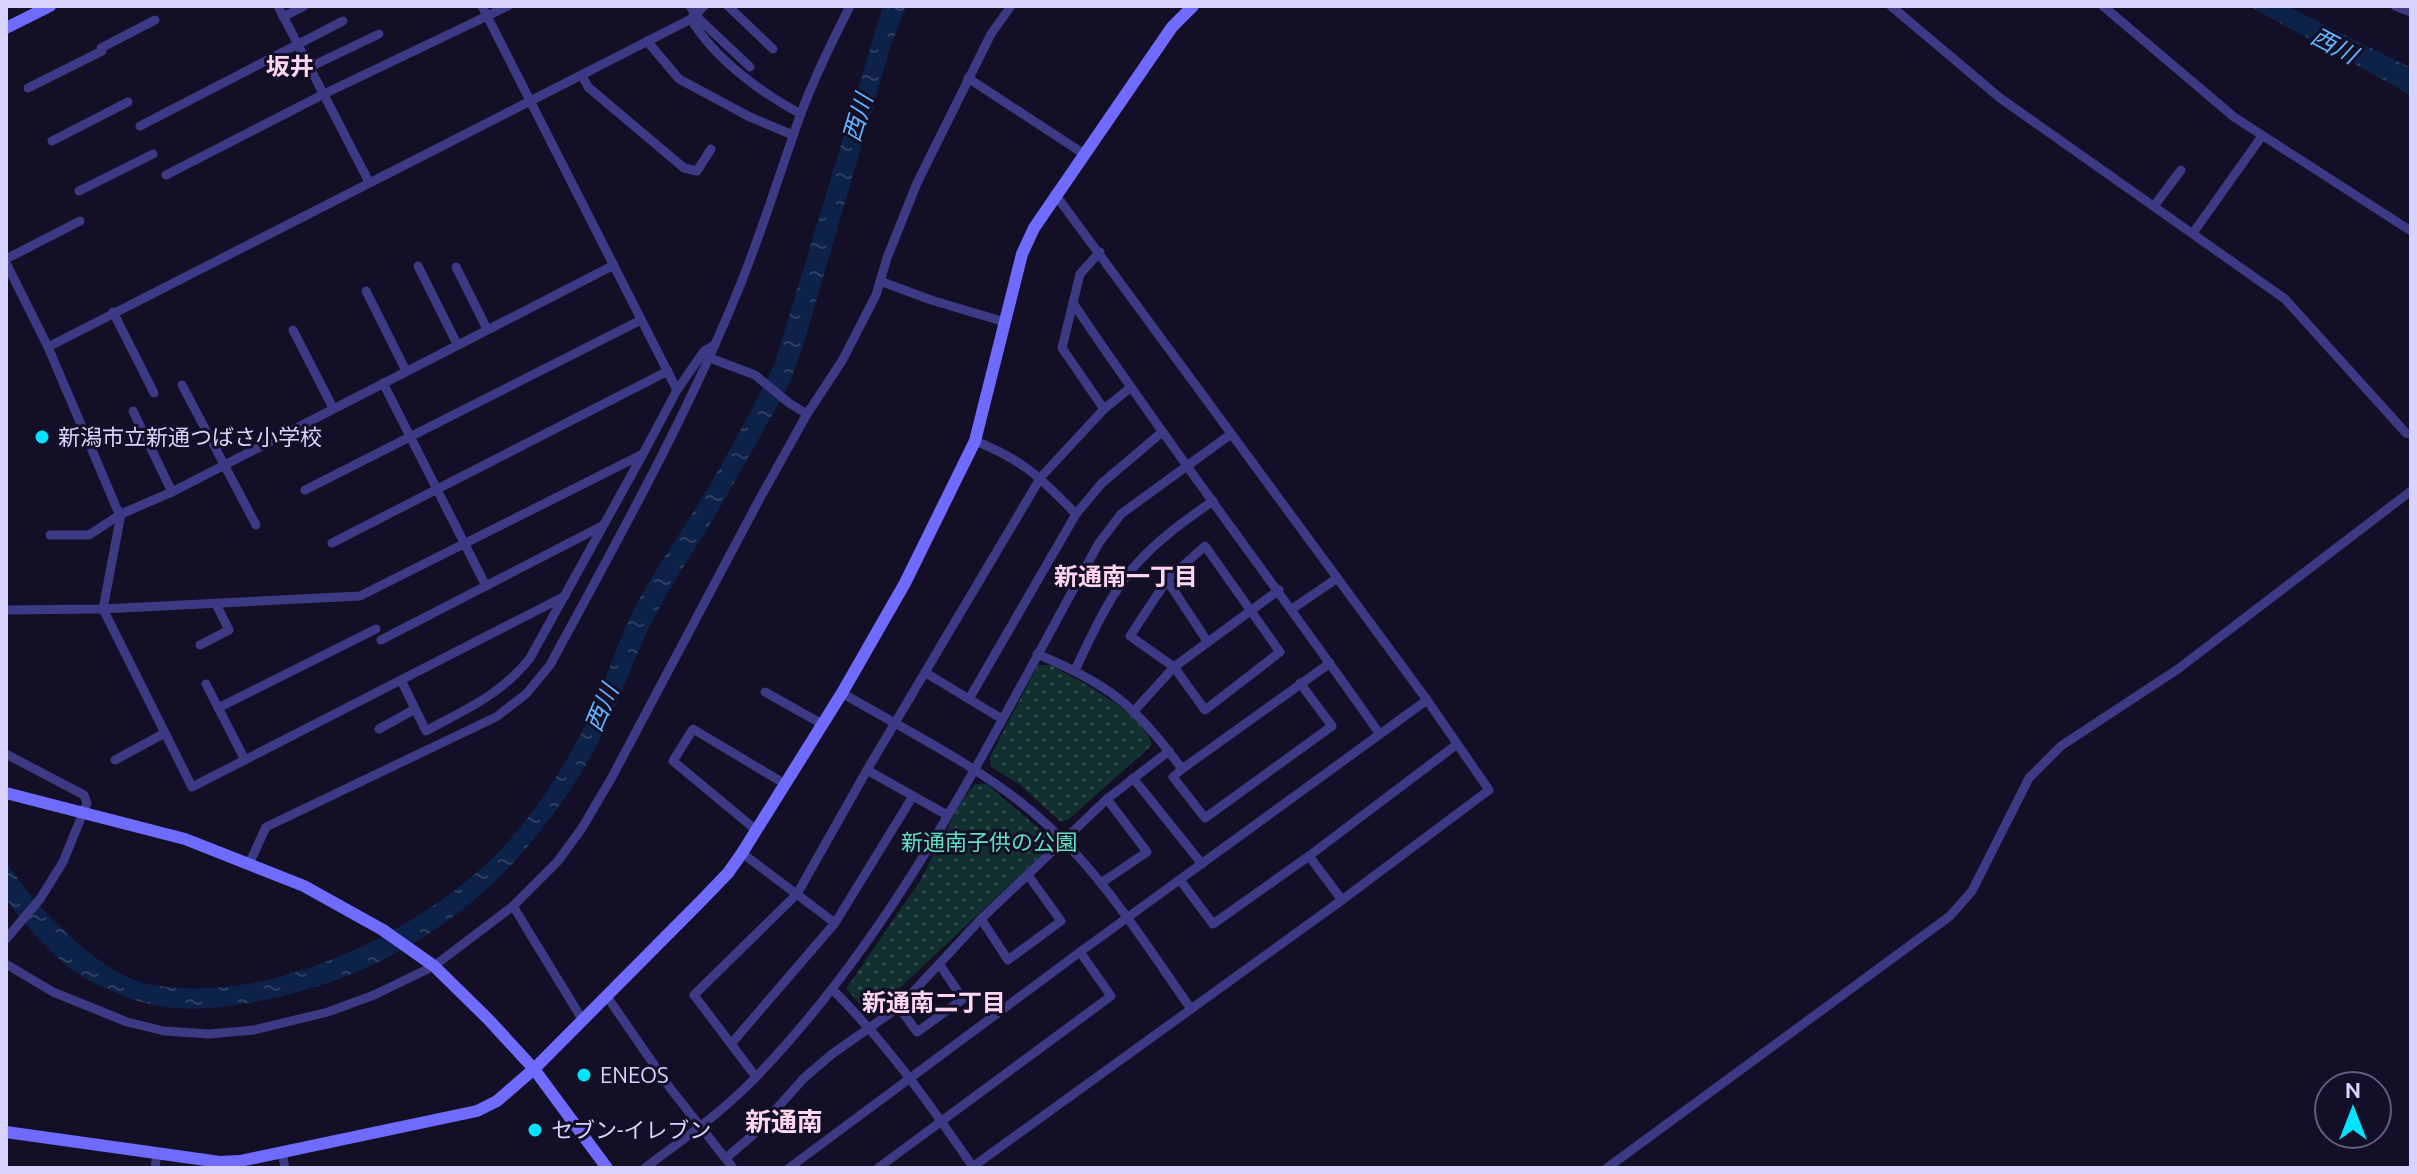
<svg xmlns="http://www.w3.org/2000/svg" width="2417" height="1174" font-family="Ubuntu,'Noto Sans JP',sans-serif">
	<style>
		.park { fill: url(#park-dots) }
		.water { fill: url(#water-ripples) }
		.lines { fill: none; stroke-linecap: round; stroke-linejoin: round }
		.street { stroke: #3d3a85; stroke-width: 9 }
		.secondary { stroke: #6f6bff; stroke-width: 12 }
		.poi-dot { fill: #00e5ff; stroke: #130f26; stroke-width: 3 }
		.labels { text-anchor: middle; stroke-width: 6; stroke-linejoin: round; paint-order: stroke }
		.poi-label { font-size: 22px; fill: #d9d4ff; stroke: #130f26; text-anchor: start }
		.park-label { font-size: 22px; fill: #5fe0c0; stroke: #130f26 }
		.water-label { font-size: 24px; font-style: italic; fill: #62b6ff; stroke: #130f26 }
		.neighbourhood-label { font-size: 24px; font-weight: bold; fill: #ffd6f0; stroke: #130f26 }
		.quarter-label { font-size: 26px; font-weight: bold; fill: #ffd6f0; stroke: #130f26 }
	</style>
	<defs>
		<pattern id="park-dots" width="8" height="8" patternUnits="userSpaceOnUse" patternTransform="scale(2)"><rect width="8" height="8" fill="#12302f"/><path d="M2 2h.1M6 6h.1" fill="none" stroke="#344d4e" stroke-width="1.8" stroke-linecap="round"/></pattern>
		<pattern id="water-ripples" width="26" height="14" patternUnits="userSpaceOnUse" patternTransform="scale(2)"><rect width="26" height="14" fill="#0c2248"/><path d="M2 4q2-2 4 0t4 0M15 11q2-2 4 0t4 0" fill="none" stroke="#2f4163"/></pattern>
	</defs>
	<rect width="100%" height="100%" fill="#130f26"/>
	<g class="park">
		<path d="M 1038,665 L 1051,665 C 1077,680 1147,715 1152,745 L 1068,820 L 1060,821 L 1019,784 L 991,767 L 990,757 Z"/>
		<path d="M 975,784 L 987,784 L 1051,839 L 1051,846 L 871,1015 L 846,989 L 920,881 L 961,802 Z"/>
	</g>
	<g class="water">
		<path d="M 883,6 L 906,6 L 891,45 L 803,346 L 790,382 C 764,430 738,477 710,524 C 691,556 669,588 652,622 C 632,662 618,704 598,743 C 528,873 424,964 278,997 C 224,1009 171,1017 119,994 C 105,988 88,981 75,972 C 61,963 11,912 6,897 C 3,888 6,872 6,861 C 31,902 96,971 144,983 C 263,1011 430,929 508,842 C 538,808 564,767 585,726 C 603,690 614,651 631,615 C 653,571 682,532 706,491 C 731,449 754,406 775,363 Z"/>
		<path d="M 2249,6 L 2287,6 L 2411,68 L 2411,95 Z"/>
	</g>
	<g class="lines">
		<g class="street">
			<path d="M 278,6 L 369,182"/>
			<path d="M 482,6 L 677,390"/>
			<path d="M 690,6 L 696,16 L 750,67"/>
			<path d="M 728,6 L 773,49"/>
			<path d="M 1891,6 L 2000,98 L 2285,299 L 2406,433 L 2411,434"/>
			<path d="M 2103,6 L 2234,117 L 2411,231"/>
			<path d="M 2395,6 L 2411,12"/>
			<path d="M 283,17 L 304,6"/>
			<path d="M 691,19 C 713,57 762,94 801,114"/>
			<path d="M 647,41 L 679,79 L 750,117 L 793,135"/>
			<path d="M 101,48 L 155,20"/>
			<path d="M 310,67 L 379,34"/>
			<path d="M 582,75 L 588,87 L 684,168 L 697,171 L 711,149"/>
			<path d="M 968,78 L 1084,154"/>
			<path d="M 28,88 L 102,51"/>
			<path d="M 140,126 L 343,21"/>
			<path d="M 52,141 L 128,102"/>
			<path d="M 166,175 L 324,94 L 508,6"/>
			<path d="M 79,191 L 153,154"/>
			<path d="M 2154,206 L 2181,170"/>
			<path d="M 2193,233 L 2262,136"/>
			<path d="M 1100,252 L 1080,274 L 1062,348 L 1104,409"/>
			<path d="M 6,259 L 80,221"/>
			<path d="M 6,263 L 48,347 L 117,509 L 121,514 L 172,492 L 614,265"/>
			<path d="M 418,266 L 457,344"/>
			<path d="M 456,267 L 487,329"/>
			<path d="M 880,281 L 931,300 L 1005,322"/>
			<path d="M 366,291 L 406,371"/>
			<path d="M 1073,303 C 1171,449 1278,589 1379,733"/>
			<path d="M 113,312 L 154,393"/>
			<path d="M 293,330 L 333,408"/>
			<path d="M 48,347 L 691,19 L 704,6"/>
			<path d="M 710,358 L 755,375 L 789,403 L 807,414"/>
			<path d="M 383,383 L 486,586"/>
			<path d="M 182,385 L 256,525"/>
			<path d="M 133,411 L 172,492"/>
			<path d="M 975,441 C 1022,459 1041,478 1076,514"/>
			<path d="M 305,490 L 641,320"/>
			<path d="M 121,514 L 103,609 L 192,787 L 565,596"/>
			<path d="M 50,535 L 89,535 L 121,514"/>
			<path d="M 332,543 L 668,371"/>
			<path d="M 1205,546 L 1280,652 L 1205,710 L 1174,667 L 1130,636 L 1167,580 Z"/>
			<path d="M 1167,580 L 1207,641"/>
			<path d="M 1292,609 L 1336,579"/>
			<path d="M 6,610 L 103,609 L 360,596 L 643,454 L 677,390 L 704,351 L 715,345"/>
			<path d="M 381,640 L 602,526"/>
			<path d="M 200,645 L 229,630 L 216,604"/>
			<path d="M 1037,654 C 1109,684 1136,706 1182,769 L 1330,663"/>
			<path d="M 1075,670 C 1092,635 1108,598 1133,568 C 1156,541 1184,521 1213,501"/>
			<path d="M 926,673 L 1002,719"/>
			<path d="M 401,680 L 426,731 C 466,709 501,695 530,658 L 643,454"/>
			<path d="M 206,684 L 245,760"/>
			<path d="M 765,692 L 822,724"/>
			<path d="M 842,693 C 905,730 973,763 1029,809 C 1096,864 1142,939 1191,1009"/>
			<path d="M 969,699 L 1076,514 L 1102,483 L 1161,433"/>
			<path d="M 218,708 L 376,629"/>
			<path d="M 1135,710 L 1174,667 L 1279,590"/>
			<path d="M 379,729 L 415,709"/>
			<path d="M 6,754 L 84,795 L 87,803 L 63,862 L 40,899 L 6,939"/>
			<path d="M 115,760 L 165,733"/>
			<path d="M 1182,769 L 1173,777 L 1205,818 L 1332,726 L 1300,683"/>
			<path d="M 867,770 L 947,815"/>
			<path d="M 1133,778 L 1202,864"/>
			<path d="M 756,830 L 673,761 L 693,729 L 785,784"/>
			<path d="M 742,853 L 835,923"/>
			<path d="M 1309,856 L 1342,900"/>
			<path d="M 249,864 L 266,827 L 496,717 L 526,694 L 550,665 C 616,543 684,422 737,293 C 761,235 779,175 800,116 C 814,78 832,42 850,6"/>
			<path d="M 1180,880 L 1213,924 L 1309,856 L 1456,745"/>
			<path d="M 1101,883 L 1147,852 L 1107,799"/>
			<path d="M 513,906 L 582,1019"/>
			<path d="M 981,919 L 1008,960 L 1061,921 L 1028,875"/>
			<path d="M 6,964 L 53,992 L 127,1022 L 164,1031 L 209,1034 L 254,1030 L 328,1012 L 374,995 L 434,966 L 513,906 L 558,861 L 582,828 L 612,777 L 759,500 L 807,414 L 842,361 L 876,295 L 887,258 L 917,183 L 991,34 L 1011,6"/>
			<path d="M 833,990 C 888,1045 929,1103 973,1167"/>
			<path d="M 606,995 L 670,1088 L 733,1168"/>
			<path d="M 899,1007 L 917,1032 L 963,999 L 940,965"/>
			<path d="M 731,1044 L 835,923 L 913,796"/>
			<path d="M 756,1077 L 694,995 L 797,894 L 867,770 L 1041,477 L 1104,409 L 1130,388"/>
			<path d="M 282,1152 L 285,1168"/>
			<path d="M 726,1158 L 754,1134 L 804,1078 L 832,1054 L 899,1007 L 981,919 L 1107,799 L 1169,751"/>
			<path d="M 155,1168 L 157,1153"/>
			<path d="M 645,1168 C 683,1139 724,1111 757,1076 C 905,922 996,727 1099,543 L 1121,514 L 1231,434"/>
			<path d="M 789,1168 L 1080,952 L 1427,700"/>
			<path d="M 878,1168 L 1111,996 L 1080,952"/>
			<path d="M 971,1168 L 1342,900 L 1489,790 L 1427,700 L 1055,194"/>
			<path d="M 1607,1168 L 1950,916 L 1972,891 L 2029,778 L 2061,746 L 2178,669 L 2411,491"/>
		</g>
		<g class="secondary">
			<path d="M 6,28 L 50,6"/>
			<path d="M 6,793 L 185,839 L 304,886 L 383,930 L 434,966 L 488,1019 L 534,1069 L 607,1168"/>
			<path d="M 6,1132 L 220,1162 L 240,1161 L 477,1111 L 497,1101 L 534,1069 L 702,900 L 728,873 L 742,853 L 842,693 L 905,583 L 975,441 L 1022,254 L 1034,228 L 1172,27 L 1193,6"/>
		</g>
	</g>
	<g class="poi-dot">
		<circle cx="42" cy="437" r="8"/>
		<circle cx="584" cy="1075" r="8"/>
		<circle cx="535" cy="1130" r="8"/>
	</g>
	<g class="labels">
		<g class="poi-label">
			<text x="58" y="445">新潟市立新通つばさ小学校</text>
			<text x="600" y="1083">ENEOS</text>
			<text x="551" y="1138">セブン-イレブン</text>
		</g>
		<g class="park-label">
			<text x="989" y="850">新通南子供の公園</text>
		</g>
		<g class="water-label">
			<text transform="translate(2334 46) rotate(28)" y="8">西川</text>
			<text transform="translate(858 118) rotate(-73)" y="8">西川</text>
			<text transform="translate(602 708) rotate(-67)" y="8">西川</text>
		</g>
		<g class="neighbourhood-label">
			<text x="290" y="75">坂井</text>
			<text x="1126" y="585">新通南一丁目</text>
			<text x="934" y="1011">新通南二丁目</text>
		</g>
		<g class="quarter-label">
			<text x="784" y="1131">新通南</text>
		</g>
	</g>
	<rect width="2417" height="1174" fill="none" stroke="#d9d4ff" stroke-width="16"/>
	<g transform="translate(2353 1110)"><circle r="38" fill="#130f26" stroke="#625e7d" stroke-width="2"/>
	<path d="M0-6L14 30L0 20L-14 30Z" fill="#00e5ff"/>
	<text y="-12" font-size="22" font-weight="bold" text-anchor="middle" fill="#d9d4ff">N</text>
	</g>
</svg>
